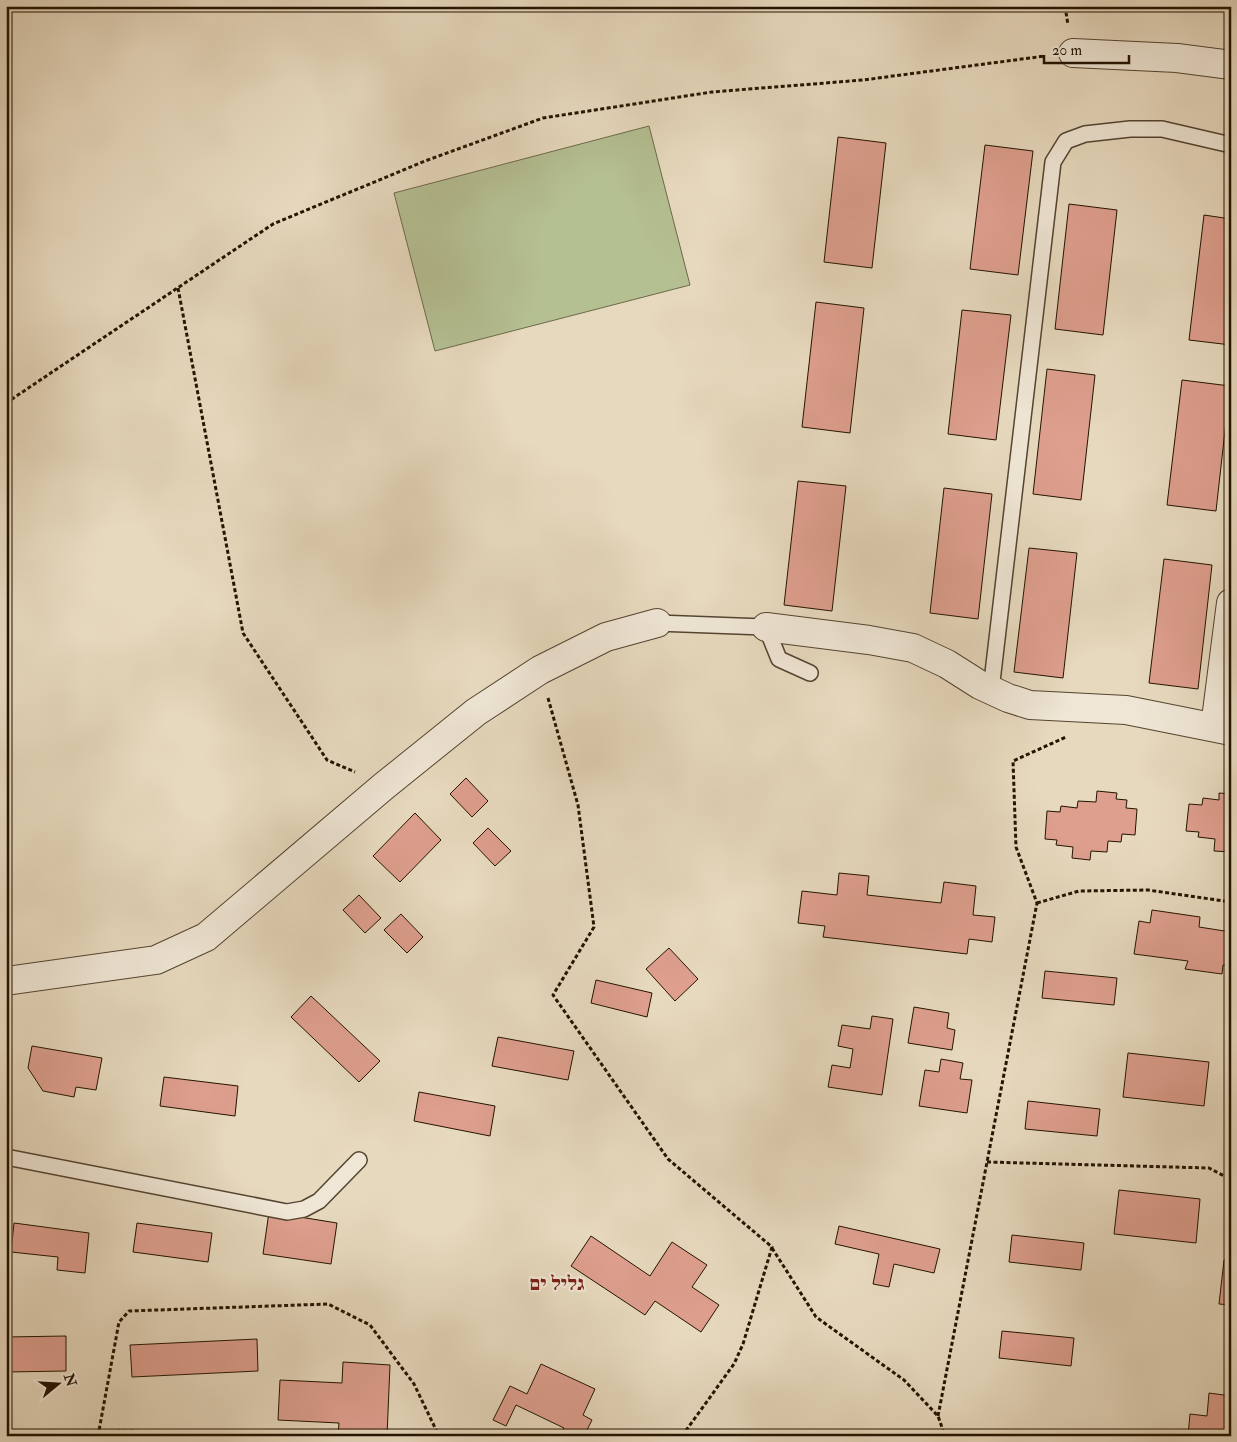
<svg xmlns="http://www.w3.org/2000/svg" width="1237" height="1442" font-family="'IM FELL Double Pica','Frank Ruhl Libre',serif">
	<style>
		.green { fill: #b4bf92; stroke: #6c6949 }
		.building { fill: #de9f8e; stroke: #231300 }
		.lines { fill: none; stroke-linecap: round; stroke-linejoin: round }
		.service-casing { stroke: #544430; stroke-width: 18 }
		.minor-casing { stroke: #544430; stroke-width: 30 }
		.path { stroke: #231300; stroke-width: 3; stroke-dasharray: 4 2.5; stroke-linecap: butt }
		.service { stroke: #efe6d5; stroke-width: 15 }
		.minor { stroke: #efe6d5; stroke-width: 28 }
		.labels { text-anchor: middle; stroke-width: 4.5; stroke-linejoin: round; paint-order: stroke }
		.quarter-label { font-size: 20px; font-weight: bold; fill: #7a1f14; stroke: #efe6d5 }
	</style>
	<rect width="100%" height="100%" fill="#e7d9be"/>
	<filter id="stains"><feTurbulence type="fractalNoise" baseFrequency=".004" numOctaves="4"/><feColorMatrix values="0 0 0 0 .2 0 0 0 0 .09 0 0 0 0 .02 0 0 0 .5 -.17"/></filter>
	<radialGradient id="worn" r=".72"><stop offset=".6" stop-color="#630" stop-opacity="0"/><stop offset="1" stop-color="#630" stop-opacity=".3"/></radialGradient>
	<path class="green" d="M 649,126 L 690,285 L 435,351 L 394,193 Z"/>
	<g class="building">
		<path d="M 838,137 L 886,143 L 872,268 L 824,262 Z"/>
		<path d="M 985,145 L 1033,151 L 1018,275 L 970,269 Z"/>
		<path d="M 1069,204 L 1117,210 L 1103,335 L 1055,329 Z"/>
		<path d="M 1204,215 L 1231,219 L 1231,345 L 1189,340 Z"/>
		<path d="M 816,302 L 864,308 L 850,433 L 802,427 Z"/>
		<path d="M 962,310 L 1011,315 L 996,440 L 948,434 Z"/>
		<path d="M 1047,369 L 1095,375 L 1081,500 L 1033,494 Z"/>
		<path d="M 1182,380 L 1230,386 L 1216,511 L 1167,505 Z"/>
		<path d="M 798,481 L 846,486 L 832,611 L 784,605 Z"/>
		<path d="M 944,488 L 992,494 L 978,619 L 930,613 Z"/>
		<path d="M 1029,548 L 1077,553 L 1063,678 L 1014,672 Z"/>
		<path d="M 1164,559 L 1212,565 L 1198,689 L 1149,683 Z"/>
		<path d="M 466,778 L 488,801 L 472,817 L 450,794 Z"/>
		<path d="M 1097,791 L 1117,793 L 1116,799 L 1127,800 L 1126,808 L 1137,809 L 1135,835 L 1122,834 L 1121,842 L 1108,841 L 1107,852 L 1091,851 L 1090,860 L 1072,858 L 1073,847 L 1056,845 L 1057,840 L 1045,839 L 1047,811 L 1060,812 L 1061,806 L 1077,808 L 1078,801 L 1096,802 Z"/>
		<path d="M 1219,793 L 1231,794 L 1231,852 L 1214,851 L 1215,839 L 1198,837 L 1199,832 L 1186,831 L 1189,804 L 1202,805 L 1203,798 L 1219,800 Z"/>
		<path d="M 415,813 L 441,840 L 400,882 L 373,856 Z"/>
		<path d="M 488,828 L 511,851 L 495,866 L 473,843 Z"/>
		<path d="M 839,873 L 869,876 L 867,895 L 941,903 L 944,882 L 976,886 L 973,915 L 995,917 L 992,942 L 969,939 L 967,954 L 823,937 L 825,926 L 798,923 L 802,891 L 837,895 Z"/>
		<path d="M 359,895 L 381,918 L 365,933 L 343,910 Z"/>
		<path d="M 1152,910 L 1200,917 L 1199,927 L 1231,932 L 1231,966 L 1223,965 L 1222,974 L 1185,969 L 1188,961 L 1134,954 L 1139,921 L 1150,923 Z"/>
		<path d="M 401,914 L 423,937 L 407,953 L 384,930 Z"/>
		<path d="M 669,948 L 698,979 L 675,1001 L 646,969 Z"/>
		<path d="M 1045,971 L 1117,978 L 1114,1005 L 1042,998 Z"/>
		<path d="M 596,980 L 652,993 L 647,1017 L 591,1003 Z"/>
		<path d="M 311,996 L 380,1061 L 359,1082 L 291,1017 Z"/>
		<path d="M 914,1007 L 949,1013 L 947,1028 L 955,1030 L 952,1050 L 908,1043 Z"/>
		<path d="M 872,1016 L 893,1019 L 882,1095 L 828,1087 L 832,1065 L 850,1068 L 853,1049 L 838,1046 L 842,1025 L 870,1029 Z"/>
		<path d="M 498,1037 L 574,1051 L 568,1080 L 492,1066 Z"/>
		<path d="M 32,1046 L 102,1058 L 96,1090 L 76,1087 L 74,1097 L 43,1091 L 28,1068 Z"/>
		<path d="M 1128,1053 L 1209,1062 L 1204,1106 L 1123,1097 Z"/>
		<path d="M 941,1059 L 963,1063 L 960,1079 L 972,1080 L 967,1113 L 919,1106 L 925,1070 L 939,1072 Z"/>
		<path d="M 164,1077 L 238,1086 L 235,1116 L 160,1106 Z"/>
		<path d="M 419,1092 L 495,1106 L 490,1136 L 414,1121 Z"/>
		<path d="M 1028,1101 L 1100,1109 L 1097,1136 L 1025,1129 Z"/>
		<path d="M 1119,1190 L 1200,1199 L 1196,1243 L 1114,1234 Z"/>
		<path d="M 269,1212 L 337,1223 L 331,1264 L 263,1254 Z"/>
		<path d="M 14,1223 L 89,1233 L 85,1273 L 57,1270 L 58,1257 L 11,1252 Z"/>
		<path d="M 137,1223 L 212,1233 L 208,1262 L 133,1252 Z"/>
		<path d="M 839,1226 L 940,1249 L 934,1273 L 894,1264 L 889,1287 L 873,1284 L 879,1254 L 835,1244 Z"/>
		<path d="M 1012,1235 L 1084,1243 L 1081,1270 L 1009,1262 Z"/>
		<path d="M 591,1236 L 650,1276 L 672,1242 L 707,1265 L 692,1287 L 719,1305 L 701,1332 L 655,1301 L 645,1315 L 571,1266 Z"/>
		<path d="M 1224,1260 L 1231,1260 L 1231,1305 L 1219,1304 Z"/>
		<path d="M 1002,1331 L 1074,1338 L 1071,1366 L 999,1358 Z"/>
		<path d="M 66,1336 L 66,1371 L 6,1372 L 6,1337 Z"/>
		<path d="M 257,1339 L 258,1371 L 132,1377 L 130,1345 Z"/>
		<path d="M 343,1362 L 390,1365 L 387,1436 L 338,1436 L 339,1423 L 278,1420 L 280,1380 L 342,1383 Z"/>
		<path d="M 541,1364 L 595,1389 L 583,1415 L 592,1420 L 584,1436 L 560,1436 L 564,1428 L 516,1405 L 506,1426 L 493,1420 L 510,1386 L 527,1394 Z"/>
		<path d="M 1209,1393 L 1231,1396 L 1231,1436 L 1188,1436 L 1190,1414 L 1207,1416 Z"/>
	</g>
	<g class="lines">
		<g class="service-casing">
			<g id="service">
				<path d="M 657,623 L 766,627 L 779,659 L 810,673"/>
				<path d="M 991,690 L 1053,162 L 1066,141 L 1085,134 L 1130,129 L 1162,129 L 1231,145"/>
				<path d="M 6,1157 L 287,1212 L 304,1209 L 319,1201 L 359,1160"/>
			</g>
		</g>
		<g class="minor-casing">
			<g id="minor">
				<path d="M 1073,53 L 1177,58 L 1231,65"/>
				<path d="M 766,627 L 869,640 L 913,648 L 947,664 L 980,685 L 1008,698 L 1030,705 L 1126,710 L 1231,731"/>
				<path d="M 1215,727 L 1231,603"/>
				<path d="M 6,981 L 156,960 L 206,937 L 384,786 L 476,712 L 540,670 L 606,637 L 657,623"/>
			</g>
		</g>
		<g class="path">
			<path d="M 1065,6 L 1068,25"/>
			<path d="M 178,288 L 243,633 L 327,760 L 355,772"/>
			<path d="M 6,403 L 273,224 L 425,161 L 543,118 L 712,92 L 863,80 L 1045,56"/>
			<path d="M 548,698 L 578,805 L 594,927 L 553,995 L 668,1159 L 772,1247 L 743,1344 L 734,1364 L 682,1436"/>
			<path d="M 1037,903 L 1079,891 L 1148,890 L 1231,902"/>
			<path d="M 987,1162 L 1209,1168 L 1228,1178 L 1231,1182"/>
			<path d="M 772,1248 L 816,1317 L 904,1380 L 938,1416 L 945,1436"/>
			<path d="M 938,1416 L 1037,903 L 1016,847 L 1013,761 L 1066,737"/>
			<path d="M 6,1432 L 131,1431 L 153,1436"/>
			<path d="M 98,1436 L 119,1322 L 129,1311 L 328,1304 L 370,1325 L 414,1384 L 439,1436"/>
		</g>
		<use href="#service" class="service"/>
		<use href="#minor" class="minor"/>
	</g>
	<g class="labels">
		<g class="quarter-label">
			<text x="557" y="1290">גליל ים</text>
		</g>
	</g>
	<rect width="1237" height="1442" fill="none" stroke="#e7d9be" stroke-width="25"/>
	<rect x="8" y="8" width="1222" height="1427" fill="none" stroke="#231300" stroke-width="2.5"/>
	<rect x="12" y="12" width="1212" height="1417" fill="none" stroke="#231300"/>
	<g transform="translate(58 1384) rotate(72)" stroke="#efe6d5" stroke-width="4" paint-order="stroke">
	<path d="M0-4L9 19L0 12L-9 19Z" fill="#231300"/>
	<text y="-8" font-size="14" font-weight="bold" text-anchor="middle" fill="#231300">N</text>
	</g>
	<path d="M1044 55v8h85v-8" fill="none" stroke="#231300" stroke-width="2.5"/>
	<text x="1052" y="55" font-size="15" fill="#231300" stroke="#efe6d5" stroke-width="4" paint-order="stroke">20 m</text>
	<rect width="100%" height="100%" filter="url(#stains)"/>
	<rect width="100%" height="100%" fill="url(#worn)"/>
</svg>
